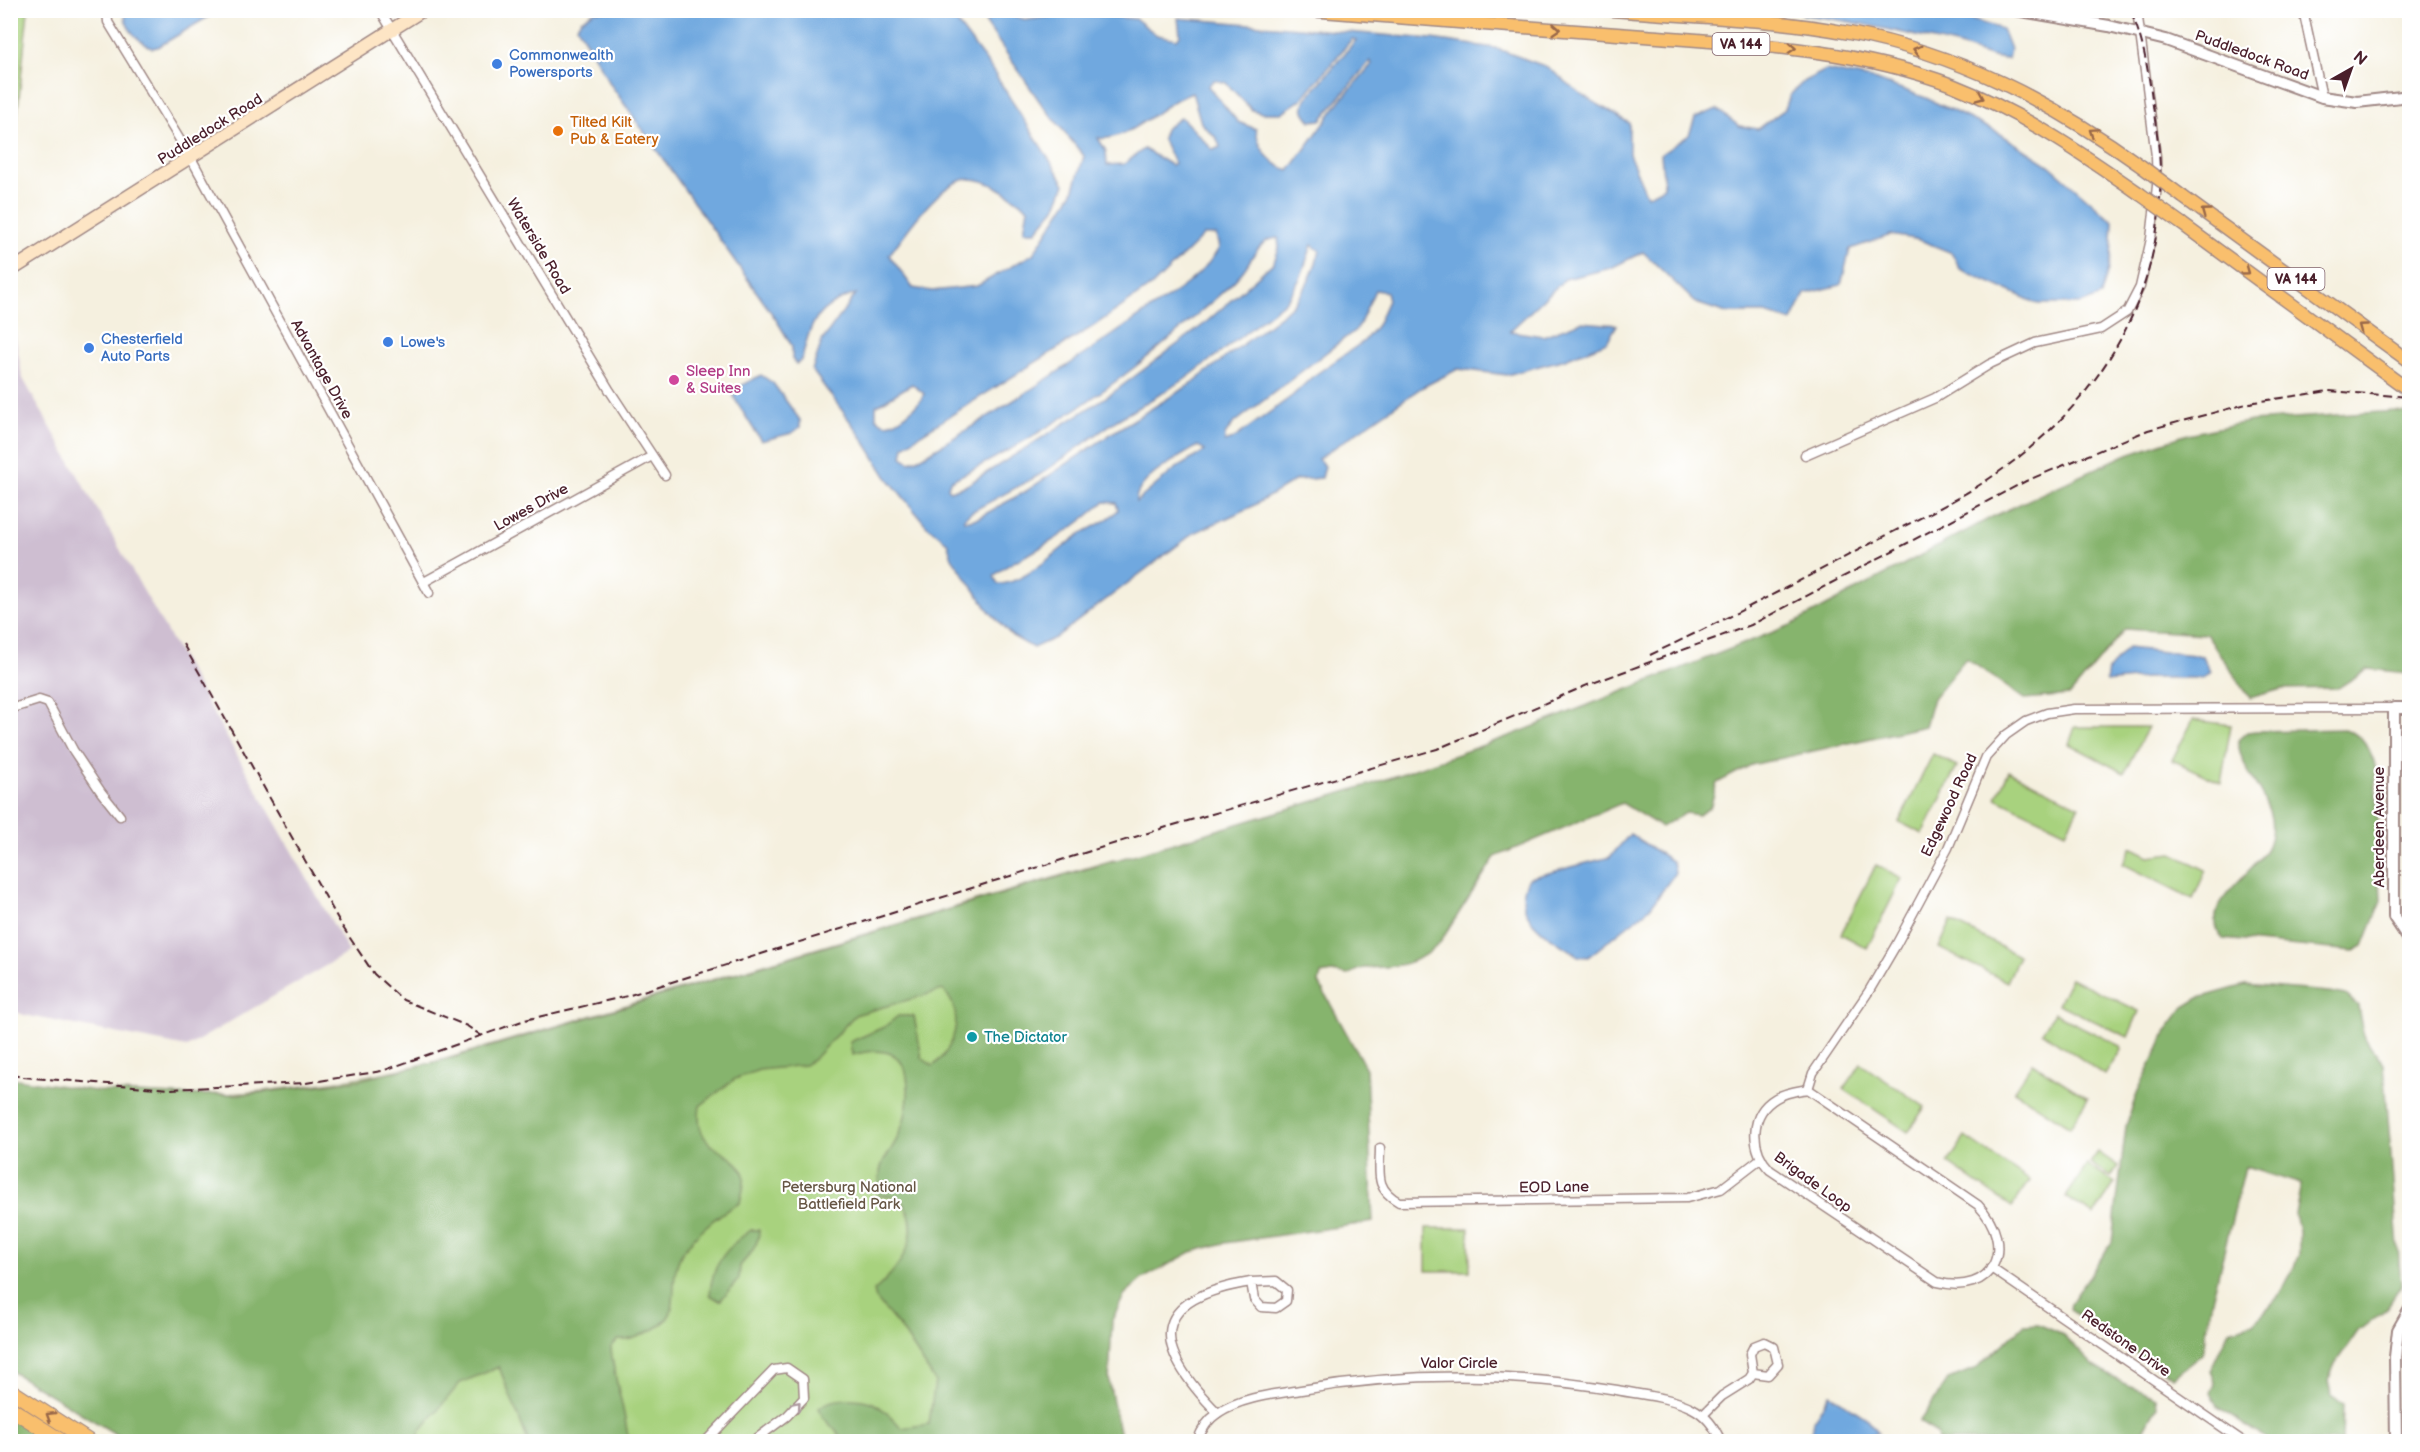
<svg xmlns="http://www.w3.org/2000/svg" width="2420" height="1452" font-family="'Balsamiq Sans',sans-serif">
	<style>
		.industrial { fill: #cebed1 }
		.green { fill: #a8d27e; stroke: #797854; stroke-width: 1.5 }
		.forest { fill: #86b46d; stroke: #686a4c; stroke-width: 1.5 }
		.water { fill: #70a8df; stroke: #5d6485; stroke-width: 1.5; fill-rule: evenodd }
		.lines { fill: none; stroke-linecap: round; stroke-linejoin: round }
		.minor-casing { stroke: #a08885; stroke-width: 11 }
		.tertiary-casing { stroke: #a08885; stroke-width: 14 }
		.secondary-casing { stroke: #a08885; stroke-width: 15 }
		.primary-casing { stroke: #a08885; stroke-width: 15 }
		.trunk-casing { stroke: #a08885; stroke-width: 16 }
		.minor { stroke: #fff; stroke-width: 8 }
		.tertiary { stroke: #fff; stroke-width: 10 }
		.secondary { stroke: #fde5c5; stroke-width: 12 }
		.primary { stroke: #f9bf6d; stroke-width: 12 }
		.trunk { stroke: #f9bf6d; stroke-width: 14 }
		.rail { stroke: #4a1f2b; stroke-width: 2; stroke-dasharray: 9 4.5; stroke-linecap: butt }
		.primary-bridge-casing { stroke: #a08885; stroke-width: 15; stroke-linecap: butt }
		.primary-bridge { stroke: #f9bf6d; stroke-width: 12 }
		.oneway { stroke: #996749 }
		.oneway2 { stroke: #ae9aa0 }
		.shop-dot { fill: #3f7fe0; stroke: #fff; stroke-width: 2 }
		.food-dot { fill: #e8710a; stroke: #fff; stroke-width: 2 }
		.hotel-dot { fill: #d1479c; stroke: #fff; stroke-width: 2 }
		.culture-dot { fill: #0f9aa8; stroke: #fff; stroke-width: 2 }
		.labels { text-anchor: middle; stroke-width: 4.5; stroke-linejoin: round; paint-order: stroke }
		.shield { fill: #fff; stroke: #80626b; stroke-width: 1.5 }
		.shield-label { font-size: 14px; font-weight: bold; fill: #4a1f2b }
		.shop-label { font-size: 15px; fill: #366cbe; stroke: #fff; text-anchor: start }
		.street-label { font-size: 15px; fill: #4a1f2b; stroke: #fff }
		.food-label { font-size: 15px; fill: #c56008; stroke: #fff; text-anchor: start }
		.hotel-label { font-size: 15px; fill: #b23c85; stroke: #fff; text-anchor: start }
		.culture-label { font-size: 15px; fill: #0d838f; stroke: #fff; text-anchor: start }
		.park-label { font-size: 15px; fill: #654; stroke: #fff }
	</style>
	<rect width="100%" height="100%" fill="#fff"/>
	<filter id="ink" filterUnits="userSpaceOnUse"><feTurbulence type="fractalNoise" baseFrequency=".0167" numOctaves="2"/><feDisplacementMap in="SourceGraphic" scale="12" xChannelSelector="R" yChannelSelector="G"/><feConvolveMatrix kernelMatrix="1 2 1 2 8 2 1 2 1" color-interpolation-filters="sRGB"/></filter>
	<filter id="wash" filterUnits="userSpaceOnUse"><feTurbulence type="fractalNoise" baseFrequency=".008" numOctaves="4" result="noise"/><feDisplacementMap in="SourceGraphic" scale="24" xChannelSelector="R" yChannelSelector="G"/><feGaussianBlur stdDeviation="1.35" result="paint"/><feColorMatrix in="noise" values="0 0 0 0 0 0 0 0 0 0 0 0 0 0 0 0 0 1.4 0 .05"/><feComposite in="paint" operator="in"/></filter>
	<g filter="url(#wash)">
		<rect width="100%" height="100%" fill="#f5f0df"/>
		<path class="industrial" d="M 10,301 L 22,377 L 349,952 L 187,1047 L 24,1015 L 11,1010 Z"/>
		<g class="green">
			<path d="M 11,10 L 28,11 L 11,174 L 10,11 Z"/>
			<path d="M 2193,720 L 2231,725 L 2221,783 L 2172,760 Z"/>
			<path d="M 2075,727 L 2148,727 L 2124,773 L 2069,744 Z"/>
			<path d="M 1933,754 L 1957,766 L 1923,834 L 1899,822 Z"/>
			<path d="M 2009,771 L 2079,806 L 2066,832 L 1996,798 Z"/>
			<path d="M 2131,847 L 2149,856 L 2172,853 L 2206,870 L 2193,899 L 2123,864 Z"/>
			<path d="M 1113,860 L 1087,1441 L 131,1441 L 10,1079 C 161,1109 291,1095 439,1061 Z"/>
			<path d="M 1876,865 L 1902,878 L 1867,948 L 1841,934 Z"/>
			<path d="M 1951,921 L 2019,956 L 2007,982 L 1939,948 Z"/>
			<path d="M 2071,978 L 2139,1011 L 2128,1037 L 2058,1004 Z"/>
			<path d="M 2054,1013 L 2120,1046 L 2121,1050 L 2105,1075 L 2042,1032 Z"/>
			<path d="M 2032,1063 L 2088,1098 L 2070,1127 L 2014,1091 Z"/>
			<path d="M 1861,1064 L 1925,1107 L 1908,1132 L 1844,1089 Z"/>
			<path d="M 1965,1137 L 2030,1181 L 2012,1207 L 1948,1163 Z"/>
			<path d="M 2098,1152 L 2118,1166 L 2111,1177 L 2090,1163 Z"/>
			<path d="M 2087,1165 L 2115,1183 L 2094,1215 L 2066,1197 Z"/>
			<path d="M 1426,1228 L 1469,1228 L 1470,1271 L 1426,1271 Z"/>
		</g>
		<g class="forest">
			<path d="M 2395,411 L 2410,413 L 2407,673 L 2368,669 L 2338,688 L 2282,689 L 2250,698 L 2206,634 L 2125,629 L 2070,695 L 2024,699 L 1966,658 L 1933,698 L 1925,726 L 1751,765 L 1717,783 L 1710,808 L 1698,815 L 1686,813 L 1661,827 L 1622,803 L 1495,857 L 1439,944 C 1426,956 1411,964 1393,966 C 1373,970 1366,963 1348,975 L 1332,972 L 1321,974 L 1319,983 L 1366,1069 L 1373,1222 L 1225,1243 L 1191,1252 L 1142,1279 L 1125,1294 L 1112,1320 L 1109,1382 L 1121,1441 L 845,1441 L 823,1417 L 819,1408 C 831,1397 858,1397 873,1403 C 884,1408 894,1420 902,1428 L 929,1424 L 935,1381 L 902,1330 L 876,1299 L 874,1291 C 901,1267 929,1228 897,1196 L 878,1196 C 879,1187 879,1176 881,1167 C 885,1156 895,1146 899,1134 C 909,1112 918,1059 885,1052 C 874,1050 863,1052 852,1055 L 850,1042 L 884,1027 L 898,1016 L 914,1016 L 922,1058 L 933,1066 C 955,1047 966,1013 943,990 L 855,1015 L 814,1059 L 805,1065 L 759,1070 L 735,1079 L 700,1106 C 692,1155 737,1148 744,1175 C 746,1183 741,1195 740,1203 C 720,1212 685,1241 678,1262 C 667,1292 686,1317 648,1332 C 638,1337 629,1341 618,1340 L 611,1347 C 613,1379 626,1409 628,1441 L 528,1441 L 499,1367 L 460,1383 L 420,1431 L 418,1442 L 127,1441 L 11,1371 L 11,1078 L 96,1091 L 177,1095 L 249,1094 L 359,1080 L 459,1056 L 1375,783 L 1512,735 L 1791,625 L 1992,517 L 2125,455 L 2188,434 L 2252,421 Z"/>
			<path d="M 2345,729 C 2363,735 2369,749 2375,765 L 2381,901 L 2363,946 L 2354,951 L 2223,939 C 2194,903 2259,873 2269,843 C 2283,803 2240,778 2238,740 L 2247,732 L 2257,731 Z"/>
			<path d="M 2245,985 L 2329,992 L 2346,995 L 2358,1006 C 2363,1038 2363,1039 2384,1064 L 2401,1286 L 2386,1309 L 2358,1331 L 2334,1366 L 2328,1381 L 2331,1394 L 2343,1405 L 2342,1441 L 2270,1441 L 2218,1407 L 2211,1393 L 2215,1384 L 2210,1371 L 2229,1330 L 2254,1323 L 2277,1298 L 2291,1274 L 2299,1255 L 2299,1230 L 2295,1214 L 2301,1184 L 2245,1167 L 2212,1300 L 2202,1354 L 2173,1377 L 2070,1310 L 2071,1303 L 2112,1242 L 2126,1126 L 2137,1093 L 2169,1027 L 2184,1007 L 2199,998 Z"/>
			<path d="M 751,1230 L 759,1230 C 759,1246 749,1255 740,1266 L 739,1279 L 720,1301 L 710,1295 C 711,1264 728,1246 751,1230 Z"/>
			<path d="M 2038,1324 L 2063,1335 L 2094,1366 L 2117,1380 L 2156,1397 L 2157,1407 L 2137,1441 L 1938,1441 L 1937,1433 L 1919,1422 L 1949,1379 L 1976,1368 L 2024,1325 Z"/>
			<path d="M 10,1418 L 11,1418 L 48,1441 L 11,1441 Z"/>
		</g>
		<g class="water">
			<path d="M 125,11 L 125,10 L 218,11 L 158,47 L 152,48 C 138,41 123,27 125,11 Z"/>
			<path d="M 595,11 L 948,11 L 989,65 L 1065,184 L 1056,207 L 1036,231 L 1024,231 L 1028,208 C 1012,196 990,179 969,179 C 940,180 906,233 889,255 L 913,288 L 932,291 L 977,286 L 1033,254 L 1073,192 L 1084,156 L 1040,102 L 985,22 L 998,11 L 1027,20 L 1076,13 L 1136,19 L 1157,35 L 1177,39 L 1180,35 L 1178,18 L 1432,39 L 1495,48 L 1547,67 L 1584,96 L 1629,123 L 1629,154 L 1647,196 L 1664,187 L 1661,154 L 1689,135 L 1695,118 L 1717,109 L 1739,126 L 1758,129 L 1785,109 L 1790,95 L 1804,81 L 1826,70 L 1877,80 L 1926,98 L 1999,133 L 2049,165 L 2113,221 L 2111,258 L 2101,296 L 2081,304 L 2038,304 L 1960,269 L 1952,253 L 1920,240 L 1891,235 L 1850,249 L 1841,285 L 1805,294 L 1792,321 L 1765,313 L 1726,313 L 1696,303 L 1643,252 L 1611,268 L 1565,279 L 1510,331 L 1543,336 L 1581,322 L 1617,325 L 1607,342 L 1565,359 L 1507,375 L 1458,369 L 1421,388 L 1318,459 L 1325,466 L 1322,478 L 1296,480 L 1251,507 L 1194,533 L 1055,638 L 1033,648 L 1012,636 L 990,612 L 952,558 L 947,542 L 926,525 L 886,476 L 861,436 L 812,370 L 822,341 L 856,294 C 817,306 810,322 802,360 L 796,364 L 792,359 L 792,346 L 777,321 L 611,85 L 577,26 L 581,20 ZM 1352,39 L 1356,40 L 1306,99 C 1301,109 1304,113 1311,121 L 1321,120 L 1370,61 L 1372,64 L 1340,101 L 1289,171 C 1270,163 1258,149 1256,129 L 1238,122 L 1208,86 L 1214,80 L 1226,83 L 1252,110 L 1262,113 L 1281,113 L 1302,99 ZM 1192,92 L 1201,123 L 1217,139 L 1220,147 L 1213,150 L 1181,117 L 1165,129 L 1162,138 L 1174,163 L 1171,165 L 1144,149 L 1124,164 L 1107,165 L 1106,151 L 1098,138 C 1128,143 1163,102 1192,92 ZM 1204,235 L 1216,235 L 1219,248 C 1201,280 1163,300 1133,321 C 1064,369 994,414 922,457 L 910,462 L 902,457 L 904,446 L 921,434 L 1092,327 L 1153,285 ZM 1278,238 L 1279,248 L 1274,262 L 1203,325 L 1111,394 L 967,485 L 950,491 L 948,487 L 950,481 C 1039,437 1127,380 1200,312 C 1215,299 1231,286 1243,271 C 1251,261 1254,250 1265,242 C 1269,239 1273,239 1278,238 ZM 1312,245 L 1320,251 C 1312,276 1304,296 1284,313 L 1188,386 L 1117,430 L 1026,491 L 978,518 L 964,521 L 964,518 L 971,512 L 1041,474 L 1117,420 L 1184,380 L 1225,349 L 1287,300 L 1300,279 ZM 1375,290 L 1386,292 L 1388,300 L 1377,325 L 1364,341 L 1312,377 L 1292,396 L 1233,439 L 1225,442 L 1225,435 L 1233,424 L 1358,328 ZM 912,384 L 924,394 C 920,404 895,428 883,423 C 880,422 878,419 876,417 L 876,406 ZM 1198,446 L 1205,451 L 1175,469 L 1136,502 C 1135,479 1180,457 1198,446 ZM 1104,502 L 1116,503 L 1118,510 C 1107,522 1095,525 1082,533 C 1059,548 1026,584 998,584 L 994,576 C 1007,563 1023,558 1038,549 C 1062,536 1084,520 1104,502 Z"/>
			<path d="M 1798,11 L 1943,11 L 2002,29 L 2010,49 L 2008,59 C 1989,59 1973,49 1955,45 C 1905,33 1855,21 1804,15 Z"/>
			<path d="M 761,375 L 773,383 L 800,420 L 800,427 L 792,433 L 761,441 L 733,396 L 740,386 Z"/>
			<path d="M 2127,648 L 2203,656 L 2210,672 L 2203,678 L 2144,678 L 2106,682 L 2108,670 Z"/>
			<path d="M 1630,834 L 1673,862 L 1675,873 L 1650,908 L 1588,957 L 1578,956 C 1551,937 1507,917 1529,878 L 1610,857 Z"/>
			<path d="M 1830,1394 L 1868,1419 L 1879,1433 L 1871,1434 L 1862,1441 L 1810,1441 L 1813,1421 Z"/>
		</g>
	</g>
	<g filter="url(#ink)">
		<g class="lines">
			<g class="minor-casing">
				<g id="minor">
					<path d="M 107,10 L 108,22 L 191,158 L 429,593"/>
					<path d="M 380,10 L 610,391 L 665,475"/>
					<path d="M 2303,10 L 2322,97"/>
					<path d="M 1805,455 L 1935,398 L 1990,364 L 2035,343 L 2101,329 L 2127,312 L 2140,287 L 2151,239 L 2157,186 L 2156,156 L 2137,10"/>
					<path d="M 424,582 L 652,456"/>
					<path d="M 10,709 L 39,700 L 48,703 L 73,750 L 101,792 L 120,816"/>
					<path d="M 1808,1089 L 1813,1073 L 1869,991 L 1896,945 L 1948,848 L 1986,757 L 2006,735 L 2026,721 L 2047,713 L 2074,709 L 2394,708"/>
					<path d="M 1808,1089 L 1978,1205 C 2017,1246 1994,1297 1937,1282 L 1770,1170 C 1750,1149 1749,1114 1776,1098 C 1786,1092 1797,1091 1808,1089 Z"/>
					<path d="M 1380,1148 C 1380,1173 1374,1188 1399,1202 L 1687,1198 L 1721,1189 L 1760,1159"/>
					<path d="M 1991,1268 L 2244,1442"/>
					<path d="M 1276,1281 L 1287,1290 L 1286,1301 L 1276,1308 L 1261,1307 L 1254,1299 L 1251,1282 Z"/>
					<path d="M 1764,1342 L 1774,1347 L 1778,1364 L 1768,1375 L 1753,1373 L 1750,1354 L 1754,1346 Z"/>
					<path d="M 1218,1413 C 1152,1347 1146,1299 1251,1282"/>
					<path d="M 1703,1415 L 1722,1396 L 1749,1379 L 1753,1373"/>
					<path d="M 705,1442 L 774,1370 L 787,1368 L 803,1379 L 804,1398 L 787,1416 L 752,1442"/>
					<path d="M 1197,1442 C 1201,1430 1209,1419 1218,1413 C 1241,1397 1275,1394 1301,1390 C 1407,1372 1511,1372 1617,1390 C 1641,1395 1670,1397 1692,1408 C 1706,1415 1715,1427 1721,1442"/>
				</g>
			</g>
			<g class="tertiary-casing">
				<g id="tertiary">
					<path d="M 2015,10 L 2109,26 L 2166,40 L 2322,97 L 2357,102 L 2410,96"/>
					<path d="M 2410,708 L 2394,708 L 2394,917 L 2410,941"/>
					<path d="M 2396,1442 L 2395,1357 L 2398,1330 L 2410,1309"/>
				</g>
			</g>
			<g class="secondary-casing">
				<path id="secondary" d="M 10,271 L 423,10"/>
			</g>
			<g class="primary-casing">
				<g id="primary">
					<path d="M 1309,10 C 1421,19 1532,28 1644,36 C 1748,44 1853,48 1952,85 C 2021,112 2080,152 2140,194"/>
					<path d="M 1612,10 C 1691,17 1771,18 1849,33 C 1957,53 2052,102 2141,166"/>
					<path d="M 2183,197 L 2410,362"/>
					<path d="M 2182,224 L 2410,391"/>
				</g>
			</g>
			<g class="trunk-casing">
				<g id="trunk">
					<path d="M 10,1390 L 90,1442"/>
					<path d="M 10,1408 L 63,1442"/>
				</g>
			</g>
			<use href="#minor" class="minor"/>
			<use href="#tertiary" class="tertiary"/>
			<use href="#secondary" class="secondary"/>
			<use href="#primary" class="primary"/>
			<use href="#trunk" class="trunk"/>
			<g class="rail">
				<path d="M 183,644 L 342,926 L 374,974 L 403,1000 L 467,1026 L 482,1036"/>
				<path d="M 1650,655 C 1724,620 1796,583 1868,545 C 1905,525 1945,507 1981,484 C 2107,403 2179,278 2156,127 C 2150,87 2147,47 2130,10"/>
				<path d="M 10,1074 L 22,1077 L 170,1089 L 306,1083 L 382,1071 L 525,1020 L 627,996 L 1167,827 L 1437,749 L 1590,684 L 1751,625 L 2026,481 L 2148,430 L 2254,402 L 2329,391 L 2410,397"/>
			</g>
			<g class="primary-bridge-casing">
				<g id="primary-bridge">
					<path d="M 2141,166 L 2183,197"/>
					<path d="M 2140,194 L 2182,224"/>
				</g>
			</g>
			<use href="#primary-bridge" class="primary-bridge"/>
		</g>
		<defs><path id="oneway-chevron" d="M-2-3.5L2.5 0L-2 3.5" fill="none" stroke-width="1.6" stroke-linecap="round" stroke-linejoin="round" transform="scale(1.5)"/></defs>
		<g class="oneway">
			<use href="#oneway-chevron" transform="translate(1556 29) rotate(4)"/>
			<use href="#oneway-chevron" transform="translate(1792 48) rotate(5)"/>
			<use href="#oneway-chevron" transform="translate(1917 50) rotate(-164)"/>
			<use href="#oneway-chevron" transform="translate(1980 97) rotate(23)"/>
			<use href="#oneway-chevron" transform="translate(2093 132) rotate(-146)"/>
			<use href="#oneway-chevron" transform="translate(2205 212) rotate(-144)"/>
			<use href="#oneway-chevron" transform="translate(2246 271) rotate(36)"/>
			<use href="#oneway-chevron" transform="translate(2362 327) rotate(-144)"/>
			<use href="#oneway-chevron" transform="translate(50 1416) rotate(-148)"/>
		</g>
		<use class="oneway2" href="#oneway-chevron" transform="translate(797 1405) rotate(-49)"/>
	</g>
	<g class="shop-dot">
		<circle cx="497" cy="64" r="6"/>
		<circle cx="388" cy="342" r="6"/>
		<circle cx="89" cy="348" r="6"/>
	</g>
	<circle class="food-dot" cx="558" cy="131" r="6"/>
	<circle class="hotel-dot" cx="674" cy="380" r="6"/>
	<circle class="culture-dot" cx="972" cy="1037" r="6"/>
	<g class="labels">
		<g class="shield">
			<rect x="1712.5" y="33" width="57" height="22" rx="4.5"/>
			<rect x="2267.5" y="268" width="57" height="22" rx="4.5"/>
		</g>
		<g class="shield-label">
			<text x="1741" y="49">VA 144</text>
			<text x="2296" y="284">VA 144</text>
		</g>
		<g class="shop-label">
			<text x="509" y="60">Commonwealth<tspan x="509" dy="17">Powersports</tspan></text>
			<text x="101" y="344">Chesterfield<tspan x="101" dy="17">Auto Parts</tspan></text>
			<text x="400" y="347">Lowe's</text>
		</g>
		<g class="street-label">
			<text transform="translate(2252 55) rotate(20)" y="5">Puddledock Road</text>
			<text transform="translate(210 129) rotate(-32)" y="5">Puddledock Road</text>
			<text transform="translate(539 246) rotate(59)" y="5">Waterside Road</text>
			<text transform="translate(322 369) rotate(61)" y="5">Advantage Drive</text>
			<text transform="translate(531 507) rotate(-29)" y="5">Lowes Drive</text>
			<text transform="translate(1949 805) rotate(-65)" y="5">Edgewood Road</text>
			<text transform="translate(2379 827) rotate(-90)" y="5">Aberdeen Avenue</text>
			<text transform="translate(1813 1182) rotate(36)" y="5">Brigade Loop</text>
			<text transform="translate(1554 1187) rotate(-1)" y="5">EOD Lane</text>
			<text transform="translate(2126 1343) rotate(35)" y="5">Redstone Drive</text>
			<text x="1459" y="1368">Valor Circle</text>
		</g>
		<g class="food-label">
			<text x="570" y="127">Tilted Kilt<tspan x="570" dy="17">Pub &amp; Eatery</tspan></text>
		</g>
		<g class="hotel-label">
			<text x="686" y="376">Sleep Inn<tspan x="686" dy="17">&amp; Suites</tspan></text>
		</g>
		<g class="culture-label">
			<text x="984" y="1042">The Dictator</text>
		</g>
		<g class="park-label">
			<text x="849" y="1192">Petersburg National<tspan x="849" dy="17">Battlefield Park</tspan></text>
		</g>
	</g>
	<rect width="2420" height="1452" fill="none" stroke="#fff" stroke-width="36"/>
	<g transform="translate(2351 69) rotate(40)" stroke="#ffffff" stroke-width="4.5" paint-order="stroke">
	<path d="M0-4.5L10 22L0 15L-10 22Z" fill="#4a1f2b"/>
	<text y="-9" font-size="16" font-weight="bold" text-anchor="middle" fill="#4a1f2b">N</text>
	</g>
</svg>
